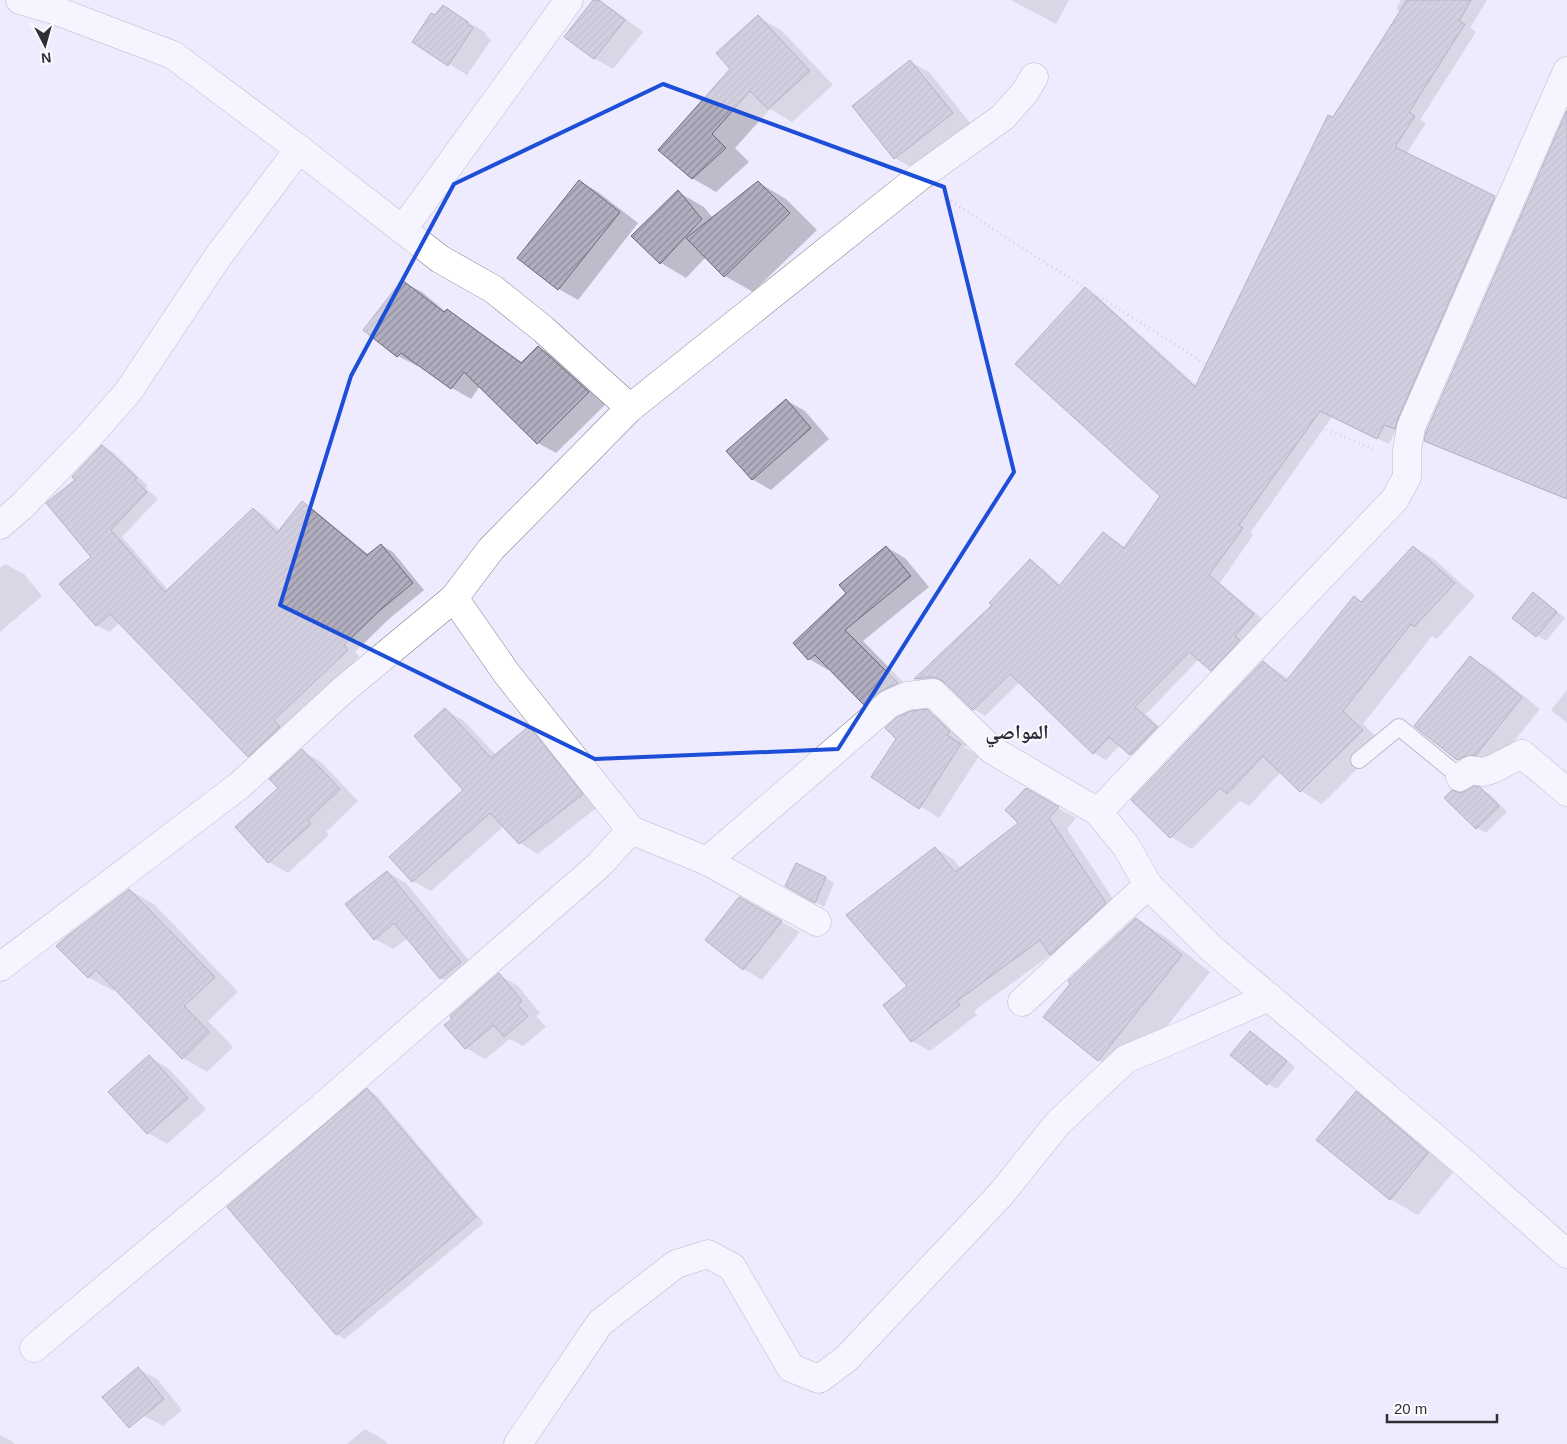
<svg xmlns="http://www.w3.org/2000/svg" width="1567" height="1444" font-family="Arial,'Noto Naskh Arabic',sans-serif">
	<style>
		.shadow { fill: #0003 }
		.building { fill: url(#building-hatch); stroke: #6c6a7a }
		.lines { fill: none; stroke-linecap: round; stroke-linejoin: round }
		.lane-casing { stroke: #807e8e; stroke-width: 18 }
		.street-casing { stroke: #807e8e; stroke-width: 29 }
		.path { stroke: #b3b0c0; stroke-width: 3; stroke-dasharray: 1 4; stroke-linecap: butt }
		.lane { stroke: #fff; stroke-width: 16 }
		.street { stroke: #fff; stroke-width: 28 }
		.marked { fill: none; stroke: #1d4ed8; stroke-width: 4; stroke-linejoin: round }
		.labels { text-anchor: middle; stroke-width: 4; stroke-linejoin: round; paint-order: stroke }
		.quarter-label { font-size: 20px; font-weight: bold; fill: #2d2b39; stroke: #fbfbfe }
	</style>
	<defs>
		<pattern id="building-hatch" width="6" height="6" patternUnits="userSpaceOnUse" patternTransform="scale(1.25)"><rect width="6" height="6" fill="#b0aebf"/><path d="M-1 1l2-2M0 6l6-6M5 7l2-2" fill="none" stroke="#908e9c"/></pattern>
	</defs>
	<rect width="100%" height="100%" fill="#eeebfe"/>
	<g class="shadow">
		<path d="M 595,0 L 598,0 L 614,10 L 643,32 L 613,69 L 594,58 Z"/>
		<path d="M 1011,0 L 1069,0 L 1056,24 Z"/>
		<path d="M 1401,0 L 1487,0 L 1470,28 L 1476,32 L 1420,120 L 1426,123 L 1406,154 L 1506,203 L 1406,435 L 1396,430 L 1389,444 L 1332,417 L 1250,533 L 1253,535 L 1220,583 L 1265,621 L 1223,676 L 1211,670 L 1199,659 L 1146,714 L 1168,735 L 1143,761 L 1131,754 L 1120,745 L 1106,760 L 1094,753 L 1020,682 L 985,716 L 974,709 L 948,684 L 927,685 L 916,679 L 993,605 L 1030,561 L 1042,568 L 1061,586 L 1103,533 L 1125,548 L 1162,496 L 1086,289 L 1097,296 L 1197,386 L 1333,119 L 1401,12 L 1396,9 Z"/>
		<path d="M 443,6 L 486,33 L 485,35 L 491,40 L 467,75 L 449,64 L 436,17 Z"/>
		<path d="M 758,17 L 782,31 L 833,85 L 792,122 L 770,109 L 735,148 L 749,162 L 716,192 L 692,178 L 732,69 Z"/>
		<path d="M 910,62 L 929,72 L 971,124 L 914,169 L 895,158 Z"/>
		<path d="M 1567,113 L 1567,487 L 1563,498 L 1435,446 L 1426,440 Z"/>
		<path d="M 579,181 L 598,192 L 638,223 L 578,300 L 559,289 L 519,258 Z"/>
		<path d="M 758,182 L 786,199 L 817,230 L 753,292 L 725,276 L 706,257 L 686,278 L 661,263 L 678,192 L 704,207 L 713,218 Z"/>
		<path d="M 403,282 L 422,292 L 446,312 L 466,322 L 523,363 L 538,347 L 557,358 L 607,403 L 556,453 L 538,443 L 480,386 L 471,399 L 452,388 L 419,364 L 417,366 L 398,356 Z"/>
		<path d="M 786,400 L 805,411 L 829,439 L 771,490 L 752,479 Z"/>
		<path d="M 102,446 L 114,453 L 148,486 L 146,488 L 158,499 L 122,537 L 168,590 L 253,509 L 265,516 L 280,531 L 303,503 L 314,510 L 369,555 L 381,545 L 393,552 L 424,590 L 389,619 L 355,652 L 359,657 L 285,728 L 260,763 L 248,756 L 120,622 L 109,632 L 97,625 L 61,584 L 92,557 L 76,481 Z"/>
		<path d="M 886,547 L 905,558 L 929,587 L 863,641 L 915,694 L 883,715 L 864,704 L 830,668 L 828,670 L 809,659 L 795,643 L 848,593 Z"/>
		<path d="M 1414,547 L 1435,560 L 1475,596 L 1437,639 L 1432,636 L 1363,724 L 1383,743 L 1322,804 L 1301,791 L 1281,772 L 1249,806 L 1240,801 L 1192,849 L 1171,837 L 1263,662 L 1289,679 L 1355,598 L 1363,602 Z"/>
		<path d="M 5,564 L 24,574 L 42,596 L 0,632 L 0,568 Z"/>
		<path d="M 1533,594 L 1542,599 L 1565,618 L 1546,641 L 1514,618 Z"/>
		<path d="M 1470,658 L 1489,668 L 1540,709 L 1495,765 L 1477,770 L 1458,759 Z"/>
		<path d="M 1567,690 L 1567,723 L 1551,710 Z"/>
		<path d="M 445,710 L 463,720 L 496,755 L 529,728 L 547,738 L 600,805 L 538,854 L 520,843 L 504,826 L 431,891 L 413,881 L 391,857 L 465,790 Z"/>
		<path d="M 927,711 L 946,722 L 968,743 L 964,747 L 979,756 L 939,818 L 873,777 Z"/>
		<path d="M 302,751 L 321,762 L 358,801 L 326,832 L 329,835 L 288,873 L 269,862 L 236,827 L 279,788 Z"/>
		<path d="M 1480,789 L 1490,794 L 1507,812 L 1486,833 L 1477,828 L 1461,794 Z"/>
		<path d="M 1027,790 L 1076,818 L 1067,829 L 1123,914 L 1069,964 L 1052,954 L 974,1011 L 977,1015 L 930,1051 L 912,1041 L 908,986 L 935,848 L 953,859 L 961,869 L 1020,823 Z"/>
		<path d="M 387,872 L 406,883 L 479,973 L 460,989 L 441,978 L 408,938 L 393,949 L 375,939 Z"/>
		<path d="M 826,878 L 834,883 L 824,907 L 787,886 Z"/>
		<path d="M 129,890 L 154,904 L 238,992 L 208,1021 L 233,1047 L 207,1072 L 183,1058 L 116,988 L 113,991 L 88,977 Z"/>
		<path d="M 739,898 L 800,932 L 762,980 L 744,969 L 706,940 Z"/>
		<path d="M 1136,919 L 1164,936 L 1210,972 L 1127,1076 L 1099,1060 L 1071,984 Z"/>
		<path d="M 499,975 L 518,986 L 540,1013 L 536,1016 L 546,1027 L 523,1046 L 510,1039 L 485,1059 L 466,1048 L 446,1025 Z"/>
		<path d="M 1250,1032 L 1259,1038 L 1295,1067 L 1277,1089 L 1268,1084 L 1232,1055 Z"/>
		<path d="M 149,1057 L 168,1068 L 206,1109 L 167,1144 L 148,1133 L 110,1092 Z"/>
		<path d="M 367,1090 L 376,1095 L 484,1223 L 345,1339 L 336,1334 Z"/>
		<path d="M 1356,1093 L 1384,1109 L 1455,1170 L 1418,1215 L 1390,1199 Z"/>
		<path d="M 138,1369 L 157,1379 L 182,1410 L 163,1426 L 124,1405 Z"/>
		<path d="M 365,1429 L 384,1440 L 387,1444 L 347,1444 Z"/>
		<path d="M 0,1435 L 11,1441 L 15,1444 L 0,1444 Z"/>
	</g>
	<g class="building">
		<path d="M 593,0 L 599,0 L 625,20 L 594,59 L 564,37 Z"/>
		<path d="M 1407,0 L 1471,0 L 1459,21 L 1465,24 L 1409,112 L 1415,116 L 1395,147 L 1495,196 L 1397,421 L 1395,429 L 1384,425 L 1377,439 L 1320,411 L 1239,525 L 1243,528 L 1209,575 L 1254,614 L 1235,636 L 1240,640 L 1211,671 L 1189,652 L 1135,707 L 1157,727 L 1130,755 L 1109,737 L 1093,754 L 1010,674 L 973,710 L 944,682 L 938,678 L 931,677 L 914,679 L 992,605 L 989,603 L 1030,559 L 1059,586 L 1103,532 L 1124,548 L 1160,496 L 1015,364 L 1085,287 L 1195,387 L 1328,115 L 1333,117 Z"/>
		<path d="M 443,5 L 468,22 L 467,24 L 473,28 L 448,66 L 412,42 L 431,13 L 435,15 Z"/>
		<path d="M 758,15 L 810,71 L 768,109 L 750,91 L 712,134 L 726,148 L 692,179 L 658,150 L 730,69 L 716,53 Z"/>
		<path d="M 910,60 L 953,113 L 894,159 L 852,106 Z"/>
		<path d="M 1567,110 L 1567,499 L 1424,441 L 1426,432 Z"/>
		<path d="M 579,180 L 620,212 L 558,290 L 517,258 Z"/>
		<path d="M 758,181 L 790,213 L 724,277 L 686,238 Z"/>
		<path d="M 678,190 L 702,219 L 660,264 L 631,236 Z"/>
		<path d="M 402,280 L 444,312 L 447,309 L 521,363 L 538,346 L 589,392 L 537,444 L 464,372 L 451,389 L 401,353 L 397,357 L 363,330 Z"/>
		<path d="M 786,399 L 811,428 L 752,480 L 726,451 Z"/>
		<path d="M 102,445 L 137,478 L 135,480 L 147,492 L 111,530 L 165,592 L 253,508 L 277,533 L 302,501 L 367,555 L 381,544 L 413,583 L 378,612 L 344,645 L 348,650 L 274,720 L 280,727 L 248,757 L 110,614 L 96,626 L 59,584 L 91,557 L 46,503 L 75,480 L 72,477 Z"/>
		<path d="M 886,546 L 911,576 L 845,630 L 898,683 L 879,692 L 864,705 L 815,655 L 808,660 L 793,643 L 846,593 L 839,585 Z"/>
		<path d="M 1413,546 L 1455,583 L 1414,627 L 1411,624 L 1343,711 L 1363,730 L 1300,792 L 1263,756 L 1227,794 L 1220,788 L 1170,838 L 1131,800 L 1263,661 L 1286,681 L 1354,596 L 1361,602 Z"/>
		<path d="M 1533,592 L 1557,612 L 1536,637 L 1512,618 Z"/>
		<path d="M 1470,656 L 1522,697 L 1476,755 L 1463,757 L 1457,760 L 1414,726 Z"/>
		<path d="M 445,708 L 491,758 L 529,726 L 583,794 L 519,844 L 490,813 L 412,882 L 389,857 L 463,790 L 414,736 Z"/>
		<path d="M 927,709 L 950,732 L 947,735 L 961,744 L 919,809 L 871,777 L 896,739 L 885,728 L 897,717 L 911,711 Z"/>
		<path d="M 302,749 L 340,789 L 308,820 L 311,824 L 268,863 L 235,827 L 278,788 L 269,779 Z"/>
		<path d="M 1474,786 L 1480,787 L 1499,806 L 1476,829 L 1444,798 L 1452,790 L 1461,793 Z"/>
		<path d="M 1026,788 L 1059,807 L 1049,818 L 1106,903 L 1050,955 L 1040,940 L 957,1001 L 960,1005 L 911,1042 L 883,1005 L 907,986 L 846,915 L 935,847 L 955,872 L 1018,823 L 1005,810 Z"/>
		<path d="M 796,863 L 826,877 L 815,903 L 785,886 Z"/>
		<path d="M 387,871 L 461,962 L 440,979 L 394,923 L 374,940 L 345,904 Z"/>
		<path d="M 129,889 L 215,977 L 184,1006 L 209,1032 L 182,1059 L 96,970 L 88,978 L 56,946 L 66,937 Z"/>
		<path d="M 739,897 L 782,921 L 743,970 L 705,940 Z"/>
		<path d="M 1136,918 L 1182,955 L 1098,1061 L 1043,1017 L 1070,984 L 1068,981 Z"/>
		<path d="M 499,973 L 522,1001 L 518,1005 L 528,1016 L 504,1037 L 494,1025 L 465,1049 L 444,1025 L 452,1019 L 450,1016 Z"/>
		<path d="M 1250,1031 L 1287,1061 L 1267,1085 L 1230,1055 Z"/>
		<path d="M 149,1055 L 188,1098 L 147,1134 L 108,1092 Z"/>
		<path d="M 367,1088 L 476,1217 L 336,1335 L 227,1207 Z"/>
		<path d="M 1356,1091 L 1428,1153 L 1390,1200 L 1316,1140 Z"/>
		<path d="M 138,1367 L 164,1399 L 129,1428 L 102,1397 Z"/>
	</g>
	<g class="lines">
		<g class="lane-casing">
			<path id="lane" d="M 1359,760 L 1399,727 L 1460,777"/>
		</g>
		<g class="street-casing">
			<g id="street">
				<path d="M 20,0 L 54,10 L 173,55 L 299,149 L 440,259 L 493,289 L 543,329 L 630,408"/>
				<path d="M 403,229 L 569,0"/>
				<path d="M 0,525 L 22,506 L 91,434 L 128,392 L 217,258 L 299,149"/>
				<path d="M 454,598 L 507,674 L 631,830 L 707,861 L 817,922"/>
				<path d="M 1460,777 L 1471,770 L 1483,772 L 1493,769 L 1522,754 L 1567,792"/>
				<path d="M 1098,812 L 1395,499 L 1407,477 L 1407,450 L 1411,427 L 1567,71"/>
				<path d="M 707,861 L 889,704 L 907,696 L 933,693 L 992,750 L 1098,812 L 1126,846 L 1148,885 L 1212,949 L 1461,1160 L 1567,1254"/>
				<path d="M 0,967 L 240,785 L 342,691 L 454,598 L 491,549 L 630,408 L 918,178 L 1003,117 L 1025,92 L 1034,77"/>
				<path d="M 1022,1002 L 1148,885"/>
				<path d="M 34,1348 L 322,1107 L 599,865 L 631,830"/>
				<path d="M 518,1444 L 600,1323 L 676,1264 L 708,1254 L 732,1267 L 791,1368 L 819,1379 L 846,1359 L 1001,1194 L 1058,1123 L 1126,1059 L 1176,1038 L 1269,997"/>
			</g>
		</g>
		<path class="path" d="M 947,198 L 1011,241 L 1277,409 L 1373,449"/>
		<use href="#lane" class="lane"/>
		<use href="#street" class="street"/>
	</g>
	<path d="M0 0H1567V1444H0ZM 663,84 L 944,187 L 1014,472 L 838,749 L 595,759 L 280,605 L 351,376 L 454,184 Z" fill="#eeebfe" fill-opacity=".55" fill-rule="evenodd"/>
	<path class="marked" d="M 663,84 L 944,187 L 1014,472 L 838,749 L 595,759 L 280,605 L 351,376 L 454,184 Z"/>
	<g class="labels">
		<g class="quarter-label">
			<text x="1017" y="739">المواصي</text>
		</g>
	</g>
	<g transform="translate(45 45) rotate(174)" stroke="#fbfbfe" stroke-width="4" paint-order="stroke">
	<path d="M0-4L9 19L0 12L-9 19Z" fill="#302f36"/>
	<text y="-8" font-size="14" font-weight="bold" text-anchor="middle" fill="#302f36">N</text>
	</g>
	<path d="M1387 1414v8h110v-8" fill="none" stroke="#302f36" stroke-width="2.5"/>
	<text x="1394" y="1414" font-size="15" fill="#302f36" stroke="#fbfbfe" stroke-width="4" paint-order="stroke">20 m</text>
</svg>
